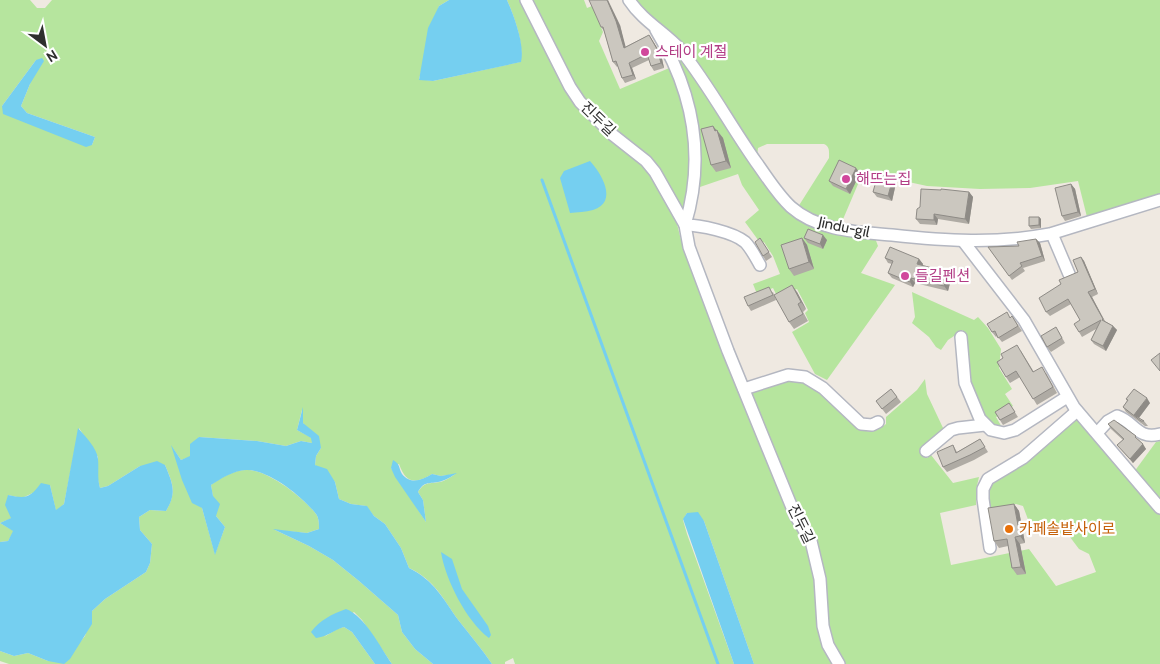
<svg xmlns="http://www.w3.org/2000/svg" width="1160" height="664" font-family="Cabin,'Noto Sans KR',sans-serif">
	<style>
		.green { fill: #b6e59e; fill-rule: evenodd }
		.water { fill: #75cff0 }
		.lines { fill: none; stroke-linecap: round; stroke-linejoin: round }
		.stream { stroke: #75cff0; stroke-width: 3 }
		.minor-casing { stroke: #b4b7c1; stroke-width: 14 }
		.minor { stroke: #fff; stroke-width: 11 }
		.wall { fill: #afaba4 }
		.shaded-wall { fill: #8e8b86 }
		.building { fill: #cbc7bf; stroke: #8e8b86 }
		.hotel-dot { fill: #d1479c; stroke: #fff; stroke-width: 2 }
		.food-dot { fill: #e8710a; stroke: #fff; stroke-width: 2 }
		.labels { text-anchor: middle; stroke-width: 4.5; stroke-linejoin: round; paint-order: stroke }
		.hotel-label { font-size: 15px; fill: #b23c85; stroke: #fff; text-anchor: start }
		.street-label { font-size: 15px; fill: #2e2e2e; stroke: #fff }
		.food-label { font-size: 15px; fill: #c56008; stroke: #fff; text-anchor: start }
	</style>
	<rect width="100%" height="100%" fill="#efe9e1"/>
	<g class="green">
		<path d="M 0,0 L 30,0 L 37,8 L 45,8 L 52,0 L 449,0 L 439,6 L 419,79 L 433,81 L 520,62 C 525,45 514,16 507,0 L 522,0 L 572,96 L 650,170 L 673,208 L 681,240 L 701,292 L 806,540 L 835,664 L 754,664 L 704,521 L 687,513 L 683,520 L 687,534 L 734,664 L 515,664 L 513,658 L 505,662 L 505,664 L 492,664 C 482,649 470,635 459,621 C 443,599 435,580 409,568 L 401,548 L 385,524 L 374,516 L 366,506 L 351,504 L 339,499 L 335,482 L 315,465 L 316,456 L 321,448 L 303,423 L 302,410 L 297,430 L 312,438 L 312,443 L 301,441 L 286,446 L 257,441 L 199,437 L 190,457 L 181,460 L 172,447 L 202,508 L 215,554 L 225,527 L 216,516 L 211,485 C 220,478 234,470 246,470 C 267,469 304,498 316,514 C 319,518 319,524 319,529 L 307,533 L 275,530 L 309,546 L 333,560 L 359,581 L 398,615 L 402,632 L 415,649 L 433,664 L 392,664 L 362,620 L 354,612 L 324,637 L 337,629 L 344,627 L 352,632 L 375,664 L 9,664 L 0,661 L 0,651 L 14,656 L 28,653 L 48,661 L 80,642 L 85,636 L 92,611 L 105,599 L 146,572 L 150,563 L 152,544 L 140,530 L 139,517 L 150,510 L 166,511 C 177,492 173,484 165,465 L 140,466 L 108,486 L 100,488 L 98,480 L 98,457 L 79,428 L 64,504 L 56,511 L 50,485 L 22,498 L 8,495 L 12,518 L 0,523 L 14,531 L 8,541 L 0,542 ZM 36,60 L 30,84 L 21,106 L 27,113 L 95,137 L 92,145 L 2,106 ZM 399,464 C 406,484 416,484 432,474 L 441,476 L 455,474 C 451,477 445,481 440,482 C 429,484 425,481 418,492 L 423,500 L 426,522 L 391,468 Z"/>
		<path d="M 528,0 L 584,0 L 587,8 L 592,6 L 603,32 L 599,41 L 620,89 L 674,66 L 682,91 L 693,161 L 684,212 L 658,173 L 584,104 Z"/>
		<path d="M 633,0 L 1160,0 L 1160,195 L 1087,217 L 1078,181 L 1030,188 L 980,189 L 927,186 L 904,181 L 864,170 L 841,224 L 820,219 L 798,207 L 829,158 C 829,151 830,147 824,144 L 767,144 L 758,148 L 757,156 L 737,127 Z"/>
		<path d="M 668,41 L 680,55 L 785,207 L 875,238 L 878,246 L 861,273 L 895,285 L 827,380 L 815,374 L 792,332 L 809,322 L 805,313 L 808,310 L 797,289 L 778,298 L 773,288 L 757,294 L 753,284 L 780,274 L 773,256 L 764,242 L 761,244 L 745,222 L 759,210 L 742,185 L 738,174 L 697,188 L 699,174 Z"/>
		<path d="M 912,292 L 974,320 L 978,317 L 988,328 L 1001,349 L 999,368 L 1012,389 L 1005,394 L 1013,406 L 996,417 L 1003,429 L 998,428 L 987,420 L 969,381 L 963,330 L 948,340 L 941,350 L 936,347 L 929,337 L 912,323 L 915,317 Z"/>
		<path d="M 799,378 C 807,383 816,387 823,392 C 842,409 858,447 886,424 L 886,417 L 917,390 L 925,379 L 927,394 L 944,430 L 920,451 L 927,458 L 931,455 L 953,483 L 979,477 L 976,490 L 976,505 L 940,513 L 951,565 L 1029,549 L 1056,586 L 1096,572 L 1089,554 L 1079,549 L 1070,537 L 1029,522 L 1023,506 L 1016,504 L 989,510 L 986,494 L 991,482 L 1074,418 L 1079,418 L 1160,513 L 1160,664 L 845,664 C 840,653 832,645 830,633 C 827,620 827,604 826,591 C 824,562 815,535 799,512 L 753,400 L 753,392 C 767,385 783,379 799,378 Z"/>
		<path d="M 1160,441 L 1160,502 L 1134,472 L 1156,442 Z"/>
	</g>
	<g class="water">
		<path d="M 449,0 L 507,0 C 514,16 525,45 521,62 L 433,81 L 419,80 L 428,28 L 439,6 Z"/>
		<path d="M 42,58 L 44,61 L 30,84 L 21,106 L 27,113 L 95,137 L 92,145 L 86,147 L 3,114 L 2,106 L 36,60 Z"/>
		<path d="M 590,161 C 601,173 619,202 593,210 C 586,212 577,212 570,213 L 560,178 L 564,171 Z"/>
		<path d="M 303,407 L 303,423 L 319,436 L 321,448 L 316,456 L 315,465 L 327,469 L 335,482 L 339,499 L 351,504 L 367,506 L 374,516 L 385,524 L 401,548 L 409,568 C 435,581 443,599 459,621 C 470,635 482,649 492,664 L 433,664 L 415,649 L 402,632 L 398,615 L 359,581 L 333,560 L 309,546 L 273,529 L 307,533 L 319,529 C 319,524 319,518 316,514 C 303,497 268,469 246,470 C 235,470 220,479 211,485 L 213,496 L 220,504 L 216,516 L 225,527 L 215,555 L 202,508 L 192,503 L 182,480 L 171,445 L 181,460 L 190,456 L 190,444 L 199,437 L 257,441 L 286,446 L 301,441 L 312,443 L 311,438 L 297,430 Z"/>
		<path d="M 78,428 C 85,436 97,448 98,459 C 99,469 97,478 100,488 L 108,486 L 140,466 L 157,461 L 165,465 C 173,484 177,493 166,511 L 150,510 L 139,517 L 140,530 L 152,544 L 150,563 L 146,572 L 105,599 L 92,611 L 92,624 L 70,659 L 64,664 L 48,661 L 28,653 L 14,656 L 0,651 L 0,542 L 8,541 L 13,531 L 0,523 L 11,518 L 5,505 L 8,495 C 26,499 30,498 41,483 L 50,485 L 56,510 L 64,504 Z"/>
		<path d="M 393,460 C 401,465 398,467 402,474 C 411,485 422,480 432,474 L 441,476 L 457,473 C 452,476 445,481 438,482 C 428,484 424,481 418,492 L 423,500 L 426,522 L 395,477 L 391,468 Z"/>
		<path d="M 698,512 L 704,521 L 754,664 L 734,664 L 683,519 L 687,513 Z"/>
		<path d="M 441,552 L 452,559 L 462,589 L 488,626 L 491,635 L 489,638 C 467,622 445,579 441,552 Z"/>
		<path d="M 346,609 C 365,616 380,647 392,664 L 375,664 L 352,632 L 344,627 C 334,630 327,637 316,638 L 311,632 C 320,620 332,614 346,609 Z"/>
	</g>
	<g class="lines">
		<path class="stream" d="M 542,180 L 718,664"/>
		<g class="minor-casing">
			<g id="minor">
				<path d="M 526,0 L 570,87 L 580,102 L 613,135 L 646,161 L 655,172 L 685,225 L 689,247 L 728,351 L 795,515 L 811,541 L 820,579 L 823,626 L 828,645 L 839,664"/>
				<path d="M 629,0 C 642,20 664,32 680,49 C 708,84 730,125 756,162 C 767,177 777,194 791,207 C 818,231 858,232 892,235 C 946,241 996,244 1050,234 L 1160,200"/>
				<path d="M 656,30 C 693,91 706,156 685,225 C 700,225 733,232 745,242 C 751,248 756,258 760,265"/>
				<path d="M 1052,234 L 1069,274"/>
				<path d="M 963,241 L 1024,320 L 1074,407 L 1160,508"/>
				<path d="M 961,337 L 965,383 L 980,419 L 991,430 L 1004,433 L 1015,430 L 1067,397"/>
				<path d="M 744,389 L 788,375 L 805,377 L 823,388 L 861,424 L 872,425 L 878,422"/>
				<path d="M 1097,433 L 1108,421 L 1117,416 C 1135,422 1137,440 1160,434"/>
				<path d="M 926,451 L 951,430 L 958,428 L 985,425"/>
				<path d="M 990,548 L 983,499 L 983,489 L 988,479 L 1023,458 L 1077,411"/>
			</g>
		</g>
		<use href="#minor" class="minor"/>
	</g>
	<g class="wall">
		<path d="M 620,25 L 625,47 L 649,35 L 661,54 L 664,68 L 654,71 L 651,66 L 649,60 L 632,68 L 636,79 L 625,83 L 622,78 L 618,66 L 617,67 L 613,62 L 604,31 L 601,27 Z"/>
		<path d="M 717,130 L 723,138 L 731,168 L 716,172 L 711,165 L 717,131 Z"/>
		<path d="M 860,173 L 850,194 L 833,186 L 829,181 Z"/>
		<path d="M 893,178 L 896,183 L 892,201 L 877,197 L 873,192 Z"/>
		<path d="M 1071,184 L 1075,189 L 1081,216 L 1065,221 L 1062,216 Z"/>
		<path d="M 969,192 L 973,197 L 969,224 L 938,219 L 937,225 L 920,224 L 916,219 Z"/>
		<path d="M 1039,217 L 1041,219 L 1041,228 L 1031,229 L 1029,226 Z"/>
		<path d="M 760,238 L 772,257 L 766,261 L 763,256 Z"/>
		<path d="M 802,238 L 807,245 L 814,269 L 794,276 L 789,269 Z"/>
		<path d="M 804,238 L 827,240 L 823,249 L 808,243 Z"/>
		<path d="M 1036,239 L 1040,243 L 1045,261 L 1023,268 L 1025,271 L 1012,280 L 988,247 L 1019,246 Z"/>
		<path d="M 1081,257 L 1084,261 L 1098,294 L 1092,297 L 1105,321 L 1113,326 L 1117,330 L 1106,351 L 1094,344 L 1091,340 L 1096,329 L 1082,337 L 1079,332 L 1080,320 L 1071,304 L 1050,316 L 1046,312 L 1061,284 L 1078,272 Z"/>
		<path d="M 885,258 L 919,259 L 923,264 L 922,266 L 952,275 L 948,291 L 915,283 L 913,287 L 892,278 L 888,273 L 892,264 L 888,263 Z"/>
		<path d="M 773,292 L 774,295 L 797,292 L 806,309 L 803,312 L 808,321 L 794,329 L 789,322 L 775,296 L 776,300 L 751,311 L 748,306 Z"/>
		<path d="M 1012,316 L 1022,331 L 1002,342 L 997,336 L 996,337 L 992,332 Z"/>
		<path d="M 1059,332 L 1065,343 L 1051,352 L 1047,347 Z"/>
		<path d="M 1021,351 L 1034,372 L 1046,373 L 1057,393 L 1037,405 L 1020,377 L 1010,383 L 1006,377 Z"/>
		<path d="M 891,389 L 901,402 L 886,414 L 876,401 Z"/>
		<path d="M 1126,399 L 1150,403 L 1139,418 L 1144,421 L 1148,426 L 1145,426 L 1126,412 L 1123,407 L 1127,401 Z"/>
		<path d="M 1009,403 L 1018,417 L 1003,425 L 995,412 Z"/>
		<path d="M 1108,424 L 1139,440 L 1146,449 L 1133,463 L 1117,445 L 1123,440 L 1111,429 Z"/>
		<path d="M 980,439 L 988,452 L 974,460 L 947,472 L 943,467 L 953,445 L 957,452 Z"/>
		<path d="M 1014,504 L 1019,511 L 1025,543 L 1020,544 L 1026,574 L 1017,575 L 1012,568 L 1008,546 L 999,548 L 994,541 Z"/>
	</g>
	<g class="shaded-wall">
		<path d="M 607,0 L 608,0 L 620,25 L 627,52 L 624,48 Z"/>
		<path d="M 649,35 L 661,54 L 664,68 L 661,63 Z"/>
		<path d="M 629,63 L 632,68 L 636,79 L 633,75 Z"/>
		<path d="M 713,126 L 723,138 L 731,168 L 726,161 Z"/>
		<path d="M 856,168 L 860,173 L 850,194 L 846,189 Z"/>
		<path d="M 893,178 L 896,183 L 892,201 L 888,196 Z"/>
		<path d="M 1071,184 L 1075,189 L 1081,216 L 1078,212 Z"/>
		<path d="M 969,192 L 973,197 L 969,224 L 965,219 Z"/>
		<path d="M 934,214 L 938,219 L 937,225 L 934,220 Z"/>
		<path d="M 1039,217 L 1041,219 L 1041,228 L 1039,225 Z"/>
		<path d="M 823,235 L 827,240 L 823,249 L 820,244 Z"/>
		<path d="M 802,238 L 807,245 L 814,269 L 809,262 Z"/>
		<path d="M 1036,239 L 1040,243 L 1045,261 L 1042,256 Z"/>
		<path d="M 1081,257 L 1084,261 L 1098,294 L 1095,289 Z"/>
		<path d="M 919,259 L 923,264 L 921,269 L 917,264 Z"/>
		<path d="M 948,270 L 952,275 L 948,291 L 944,286 Z"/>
		<path d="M 911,278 L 915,283 L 913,287 L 910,282 Z"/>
		<path d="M 792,285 L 797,292 L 806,309 L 801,302 Z"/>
		<path d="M 1088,292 L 1092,297 L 1106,324 L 1103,319 Z"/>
		<path d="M 1113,326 L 1117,330 L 1106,351 L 1103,346 Z"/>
		<path d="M 1147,398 L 1150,403 L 1138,419 L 1134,415 Z"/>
		<path d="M 1143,444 L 1146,449 L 1133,463 L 1130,459 Z"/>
		<path d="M 1014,504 L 1019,511 L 1025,543 L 1020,536 Z"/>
		<path d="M 1015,537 L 1020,544 L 1026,574 L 1021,567 Z"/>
	</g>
	<g class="building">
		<path d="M 589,0 L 607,0 L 616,21 L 624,48 L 649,35 L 657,49 L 661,63 L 651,66 L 647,54 L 629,63 L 633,75 L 622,78 L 616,61 L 613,62 L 603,27 L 601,27 Z"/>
		<path d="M 713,126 L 715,131 L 717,130 L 726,161 L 711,165 L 701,129 Z"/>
		<path d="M 839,160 L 856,168 L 846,189 L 829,181 Z"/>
		<path d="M 878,174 L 893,178 L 888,196 L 873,192 Z"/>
		<path d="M 1071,184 L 1078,212 L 1062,216 L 1055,188 Z"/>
		<path d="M 921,189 L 941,190 L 941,189 L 969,192 L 965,219 L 934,214 L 934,220 L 916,219 L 917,209 L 920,207 Z"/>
		<path d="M 1029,217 L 1039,217 L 1039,225 L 1029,226 Z"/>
		<path d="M 808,229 L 823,235 L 820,244 L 804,238 Z"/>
		<path d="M 760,238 L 769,252 L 763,256 L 755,242 Z"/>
		<path d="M 802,238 L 809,262 L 789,269 L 781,245 Z"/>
		<path d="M 1036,239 L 1042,256 L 1020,263 L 1022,266 L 1009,276 L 988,247 L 1019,246 L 1017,242 Z"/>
		<path d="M 890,247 L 919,259 L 917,264 L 940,270 L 940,268 L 948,270 L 944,286 L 911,278 L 910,282 L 888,273 L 893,261 L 885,258 Z"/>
		<path d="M 1081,257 L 1095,289 L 1088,292 L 1103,319 L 1102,320 L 1113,326 L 1103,346 L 1091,340 L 1101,320 L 1079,332 L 1074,324 L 1080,320 L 1068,299 L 1046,312 L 1039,298 L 1061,284 L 1059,280 L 1078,272 L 1073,260 Z"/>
		<path d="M 792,285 L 801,302 L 798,304 L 803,314 L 789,322 L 774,295 Z"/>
		<path d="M 769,287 L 773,295 L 748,306 L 744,297 Z"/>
		<path d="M 1007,312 L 1010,318 L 1012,316 L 1018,326 L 998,338 L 995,331 L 992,332 L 987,324 Z"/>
		<path d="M 1056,327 L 1062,338 L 1047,347 L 1041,336 Z"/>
		<path d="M 1017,345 L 1033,372 L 1042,367 L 1053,387 L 1033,399 L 1016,371 L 1006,377 L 997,362 L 1003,358 L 1001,354 Z"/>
		<path d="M 1160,353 L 1160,371 L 1151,360 Z"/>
		<path d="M 891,389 L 897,397 L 882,409 L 876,401 Z"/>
		<path d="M 1134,389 L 1147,398 L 1134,415 L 1144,421 L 1141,421 L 1123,407 L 1128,400 L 1126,399 Z"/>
		<path d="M 1009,403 L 1015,412 L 1000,420 L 995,412 Z"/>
		<path d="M 1114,420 L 1136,436 L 1135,437 L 1143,444 L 1130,459 L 1117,445 L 1124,439 L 1108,424 Z"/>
		<path d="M 980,439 L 985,447 L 970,455 L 943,467 L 937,452 L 953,445 L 956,453 Z"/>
		<path d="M 1014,504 L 1020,536 L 1015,537 L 1021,567 L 1012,568 L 1007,539 L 994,541 L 988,508 Z"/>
	</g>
	<g class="hotel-dot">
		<circle cx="645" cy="52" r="5"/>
		<circle cx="846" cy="179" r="5"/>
		<circle cx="905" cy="276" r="5"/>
	</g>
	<circle class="food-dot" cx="1009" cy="529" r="5"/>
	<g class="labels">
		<g class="hotel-label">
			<text x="655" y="57">스테이 계절</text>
			<text x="856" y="184">해뜨는집</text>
			<text x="915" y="281">들길펜션</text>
		</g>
		<g class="street-label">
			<text transform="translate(598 119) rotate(44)" y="5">진두길</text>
			<text transform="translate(844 227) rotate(12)" y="5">Jindu-gil</text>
			<text transform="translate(801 524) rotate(64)" y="5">진두길</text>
		</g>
		<g class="food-label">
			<text x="1019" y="534">카페솔밭사이로</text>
		</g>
	</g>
	<g transform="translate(45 45) rotate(148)" stroke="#ffffff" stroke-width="4" paint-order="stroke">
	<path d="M0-4L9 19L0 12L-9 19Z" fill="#2e2e2e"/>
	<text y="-8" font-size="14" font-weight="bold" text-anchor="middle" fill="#2e2e2e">N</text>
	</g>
</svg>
